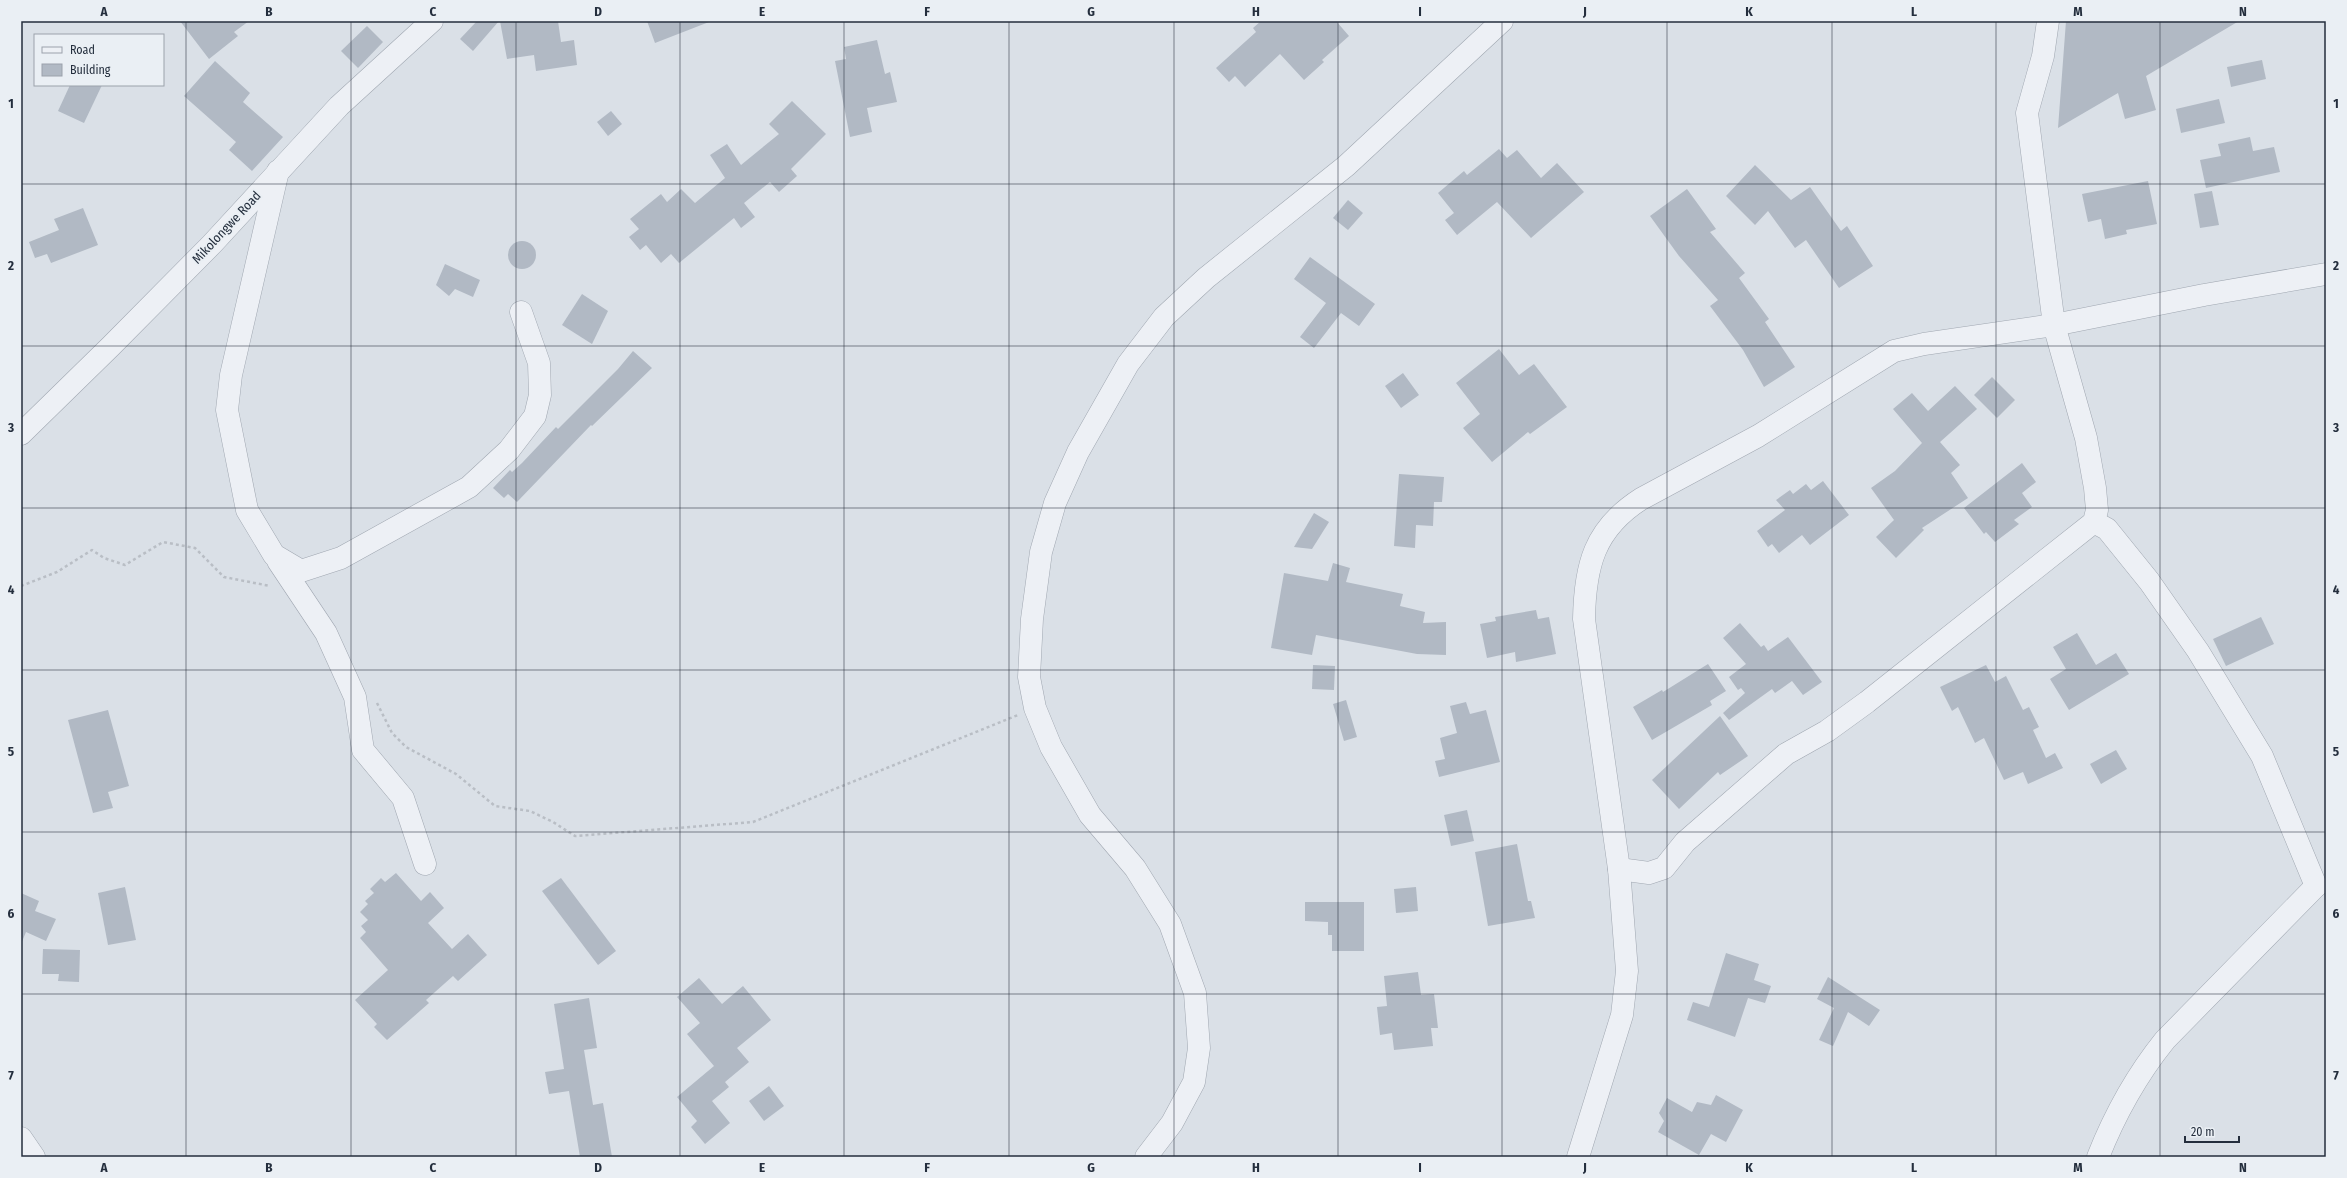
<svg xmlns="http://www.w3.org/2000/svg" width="2347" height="1178" font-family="'Fira Sans Condensed',sans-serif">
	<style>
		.building { fill: #b1b9c4 }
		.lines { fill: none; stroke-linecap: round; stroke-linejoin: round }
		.minor-casing { stroke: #a0a7b1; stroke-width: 23 }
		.path { stroke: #b9bec5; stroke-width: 2.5; stroke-dasharray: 3 3; stroke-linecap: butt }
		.minor { stroke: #edf0f5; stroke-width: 22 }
		.grid { fill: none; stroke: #242e3d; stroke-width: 1; stroke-opacity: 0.55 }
		.labels { text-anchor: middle; stroke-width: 4; stroke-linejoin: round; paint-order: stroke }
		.street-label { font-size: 13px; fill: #242e3d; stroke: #eaeff4 }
		.neatline { fill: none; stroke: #242e3d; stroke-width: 1.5 }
		.grid-label { font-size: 13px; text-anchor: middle; font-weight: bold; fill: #242e3d }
	</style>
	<rect width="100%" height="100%" fill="#dae0e7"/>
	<g class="building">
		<path d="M 180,21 L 249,21 L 234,32 L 238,36 L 209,59 Z"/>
		<path d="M 477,21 L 499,21 L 473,51 L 460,39 Z"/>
		<path d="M 500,21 L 558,21 L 561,42 L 574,40 L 577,65 L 536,71 L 534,55 L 507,59 Z"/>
		<path d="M 647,21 L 709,21 L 709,22 L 655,43 Z"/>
		<path d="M 1261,21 L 1336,21 L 1349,36 L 1322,60 L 1324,62 L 1304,80 L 1280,54 L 1245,87 L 1235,76 L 1229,82 L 1216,68 L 1256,32 L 1253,28 Z"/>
		<path d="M 2066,21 L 2239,21 L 2146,76 L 2156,110 L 2125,119 L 2118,93 L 2058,128 Z"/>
		<path d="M 367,26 L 383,42 L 358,68 L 341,51 Z"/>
		<path d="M 877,40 L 885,74 L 890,72 L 897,102 L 867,108 L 872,132 L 850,137 L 835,61 L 846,59 L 844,47 Z"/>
		<path d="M 2262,60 L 2266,79 L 2231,87 L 2227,67 Z"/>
		<path d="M 215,61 L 250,93 L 243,102 L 283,137 L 252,171 L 229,150 L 236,142 L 184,96 Z"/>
		<path d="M 70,85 L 102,85 L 84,123 L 58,111 Z"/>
		<path d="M 2219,99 L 2225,123 L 2181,133 L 2176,109 Z"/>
		<path d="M 792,101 L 826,134 L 791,169 L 797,176 L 779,192 L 770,182 L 744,203 L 755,217 L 741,228 L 734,218 L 679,263 L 671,254 L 661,263 L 646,245 L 640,250 L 629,237 L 639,229 L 630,219 L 661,194 L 667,202 L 681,189 L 695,203 L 725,178 L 710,155 L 727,144 L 741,165 L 779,134 L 769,124 Z"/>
		<path d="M 611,111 L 622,124 L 608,136 L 597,122 Z"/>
		<path d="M 2250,137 L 2253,151 L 2274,147 L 2280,172 L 2206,188 L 2200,160 L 2221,156 L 2218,144 Z"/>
		<path d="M 1499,149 L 1507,158 L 1517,150 L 1541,178 L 1557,163 L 1584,192 L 1531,238 L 1497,202 L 1457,235 L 1445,220 L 1454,213 L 1438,193 L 1464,171 L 1467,175 Z"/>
		<path d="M 1755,165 L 1791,200 L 1810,187 L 1841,231 L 1847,226 L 1873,266 L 1839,288 L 1806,240 L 1795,248 L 1768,211 L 1755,225 L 1726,196 Z"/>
		<path d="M 2148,181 L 2157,224 L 2126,230 L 2127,234 L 2105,239 L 2101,219 L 2088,222 L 2082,194 Z"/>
		<path d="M 1687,189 L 1716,229 L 1710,232 L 1745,273 L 1739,278 L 1769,319 L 1765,322 L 1795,367 L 1764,387 L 1743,350 L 1710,306 L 1718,300 L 1679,256 L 1650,216 Z"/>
		<path d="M 2212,191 L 2219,225 L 2200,228 L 2194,194 Z"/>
		<path d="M 1348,200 L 1363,213 L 1348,230 L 1333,218 Z"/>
		<path d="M 83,208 L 98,245 L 51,263 L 47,254 L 35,258 L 29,242 L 59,230 L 54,219 Z"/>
		<circle cx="522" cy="255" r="14"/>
		<path d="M 1310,257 L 1375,304 L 1359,326 L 1341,313 L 1314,348 L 1300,337 L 1326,303 L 1294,279 Z"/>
		<path d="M 445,264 L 480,280 L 473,297 L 455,289 L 449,296 L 436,285 Z"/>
		<path d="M 582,294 L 608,311 L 592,344 L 562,325 Z"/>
		<path d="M 1499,349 L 1519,375 L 1534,364 L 1567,407 L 1530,434 L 1528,432 L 1492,462 L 1463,428 L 1480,414 L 1456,383 Z"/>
		<path d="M 633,351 L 652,368 L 592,426 L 591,425 L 517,502 L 508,494 L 504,498 L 493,488 L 510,470 L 512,472 L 522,463 L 556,427 L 558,429 L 618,369 Z"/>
		<path d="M 1403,373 L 1419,395 L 1401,408 L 1385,386 Z"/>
		<path d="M 1992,377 L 2015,400 L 1997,418 L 1974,395 Z"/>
		<path d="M 1955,386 L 1977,409 L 1940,442 L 1960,465 L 1951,473 L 1968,498 L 1922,528 L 1924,530 L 1896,558 L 1876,537 L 1894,520 L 1871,488 L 1895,471 L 1922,443 L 1893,409 L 1912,393 L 1928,411 Z"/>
		<path d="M 2022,463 L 2036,482 L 2022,493 L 2032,507 L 2014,520 L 2019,524 L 1995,542 L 1986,532 L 1984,534 L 1964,508 Z"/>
		<path d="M 1399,474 L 1444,477 L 1442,502 L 1434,502 L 1433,526 L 1416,525 L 1415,548 L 1394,546 Z"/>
		<path d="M 1823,481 L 1849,515 L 1810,545 L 1802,535 L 1779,553 L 1772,544 L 1768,547 L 1757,531 L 1785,510 L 1776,500 L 1790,490 L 1793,494 L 1806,484 L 1811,490 Z"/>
		<path d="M 1314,513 L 1329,522 L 1312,549 L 1294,547 Z"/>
		<path d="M 1333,563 L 1350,568 L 1346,582 L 1403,594 L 1400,606 L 1425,612 L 1423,623 L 1446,622 L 1446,655 L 1417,654 L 1316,635 L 1312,655 L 1271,648 L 1284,573 L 1328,581 Z"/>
		<path d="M 1536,610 L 1538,619 L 1549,617 L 1556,654 L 1516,662 L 1515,652 L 1487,658 L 1480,624 L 1496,621 L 1495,617 Z"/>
		<path d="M 2261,617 L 2274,644 L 2226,666 L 2213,639 Z"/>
		<path d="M 1740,623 L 1761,647 L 1764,645 L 1768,651 L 1788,637 L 1822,682 L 1803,695 L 1792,681 L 1775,693 L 1772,689 L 1729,720 L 1723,713 L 1745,693 L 1741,688 L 1738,690 L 1729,677 L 1746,664 L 1723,638 Z"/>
		<path d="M 2077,633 L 2096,665 L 2116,653 L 2129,674 L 2069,710 L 2050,679 L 2066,669 L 2053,647 Z"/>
		<path d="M 1708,664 L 1726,691 L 1710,701 L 1712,705 L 1652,740 L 1633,707 L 1662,690 L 1663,692 Z"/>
		<path d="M 1313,665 L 1335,666 L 1334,690 L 1312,689 Z"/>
		<path d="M 1986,665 L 1995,682 L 2006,676 L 2023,710 L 2029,707 L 2039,727 L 2033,730 L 2046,758 L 2055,753 L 2063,768 L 2028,784 L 2023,772 L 2004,780 L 1984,738 L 1975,743 L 1958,707 L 1952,711 L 1940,687 Z"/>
		<path d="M 1346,700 L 1357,737 L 1344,741 L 1333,704 Z"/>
		<path d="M 1466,702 L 1470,714 L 1486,710 L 1500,762 L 1439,777 L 1435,761 L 1445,759 L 1440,738 L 1457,733 L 1450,706 Z"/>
		<path d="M 108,710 L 129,786 L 108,792 L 113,808 L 93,813 L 68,720 Z"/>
		<path d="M 1720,716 L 1748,756 L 1720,775 L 1718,772 L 1679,809 L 1652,780 Z"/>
		<path d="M 2116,750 L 2127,769 L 2101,784 L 2090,764 Z"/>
		<path d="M 1467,810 L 1474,841 L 1451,846 L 1444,815 Z"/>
		<path d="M 1517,844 L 1528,901 L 1531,901 L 1535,918 L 1488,926 L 1475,852 Z"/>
		<path d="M 396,873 L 421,901 L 430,892 L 444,908 L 428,923 L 452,949 L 468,934 L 487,955 L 458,981 L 453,976 L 426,1000 L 429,1003 L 387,1040 L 374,1027 L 377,1024 L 355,1000 L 388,970 L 360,938 L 366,932 L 361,926 L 368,920 L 360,912 L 368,904 L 365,901 L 374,893 L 370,889 L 381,878 L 385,882 Z"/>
		<path d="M 561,878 L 616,951 L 598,965 L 542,891 Z"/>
		<path d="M 125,887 L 136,940 L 108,945 L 98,893 Z"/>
		<path d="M 1416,887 L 1418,911 L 1396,913 L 1394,889 Z"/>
		<path d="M 21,893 L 39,901 L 35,911 L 56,919 L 46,941 L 26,932 L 21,944 Z"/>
		<path d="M 1305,902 L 1364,902 L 1364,951 L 1332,951 L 1332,935 L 1328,935 L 1328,922 L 1305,921 Z"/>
		<path d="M 43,949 L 80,950 L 79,982 L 58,981 L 59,974 L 42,974 Z"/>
		<path d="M 1726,953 L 1759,964 L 1754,980 L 1771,986 L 1765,1003 L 1748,998 L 1735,1037 L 1687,1020 L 1693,1002 L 1709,1007 Z"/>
		<path d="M 1418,972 L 1421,995 L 1434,994 L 1438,1028 L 1431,1028 L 1433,1046 L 1394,1050 L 1392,1033 L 1380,1035 L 1377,1007 L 1387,1006 L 1384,976 Z"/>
		<path d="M 1828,977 L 1880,1010 L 1869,1026 L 1848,1012 L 1833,1046 L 1819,1040 L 1834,1008 L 1817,999 Z"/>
		<path d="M 699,978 L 722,1004 L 743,986 L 771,1020 L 737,1048 L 749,1062 L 725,1082 L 729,1087 L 712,1101 L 730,1123 L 705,1144 L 691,1127 L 697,1121 L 677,1097 L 714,1066 L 687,1034 L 700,1023 L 677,997 Z"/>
		<path d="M 589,998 L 597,1048 L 584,1050 L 593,1105 L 603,1103 L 612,1157 L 580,1157 L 569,1091 L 549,1094 L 545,1072 L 564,1069 L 554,1004 Z"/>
		<path d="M 769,1086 L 784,1106 L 764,1121 L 749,1101 Z"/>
		<path d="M 1716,1095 L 1743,1110 L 1726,1142 L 1711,1134 L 1699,1155 L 1658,1132 L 1664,1121 L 1659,1113 L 1667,1098 L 1692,1112 L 1697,1102 L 1711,1105 Z"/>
	</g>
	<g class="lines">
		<g class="minor-casing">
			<g id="minor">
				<path d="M 278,171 L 231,375 L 227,410 L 247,510 L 274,555 L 301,571 L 341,558 L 469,487 L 509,450 L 535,416 L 540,395 L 539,363 L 521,312"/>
				<path d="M 21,434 L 111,346 L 212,244 L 339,106 L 432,21"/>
				<path d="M 2094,522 L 2107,529 L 2149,581 L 2198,651 L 2262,756 L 2316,886"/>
				<path d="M 278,561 L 326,633 L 355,697 L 363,750 L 403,798 L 425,864"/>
				<path d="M 1619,869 L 1649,873 L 1664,868 L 1685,842 L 1786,754 L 1827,731 L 1867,702 L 2094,522 L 2097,510 L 2095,488 L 2086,438 L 2054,325 L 2027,113 L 2043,56 L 2048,21"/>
				<path d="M 21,1138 L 34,1157"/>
				<path d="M 1146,1157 L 1172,1123 L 1194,1082 L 1199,1048 L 1195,993 L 1170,924 L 1135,868 L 1090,815 L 1051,747 L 1035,708 L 1029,677 L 1032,619 L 1041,552 L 1055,503 L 1078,452 L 1128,364 L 1164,317 L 1206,278 L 1346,166 L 1502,21"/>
				<path d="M 1578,1157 L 1622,1015 L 1627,971 L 1619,869 L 1584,619 C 1585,566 1594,529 1641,499 L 1758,436 L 1894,351 L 1924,344 L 2054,325 L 2204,295 L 2326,274"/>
				<path d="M 2098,1157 C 2115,1114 2136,1076 2165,1040 L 2316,886"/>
			</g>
		</g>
		<g class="path">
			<path d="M 21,586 L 57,572 L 92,550 L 104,558 L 125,565 L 163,542 L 195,548 L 224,577 L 270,586"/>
			<path d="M 377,703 L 392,733 L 406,747 L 456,774 L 495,806 L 530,811 L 553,822 L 575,836 L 753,822 L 1018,715"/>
		</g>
		<use href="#minor" class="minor"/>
	</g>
	<path class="grid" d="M 186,21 L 186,1157M 351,21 L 351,1157M 516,21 L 516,1157M 680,21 L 680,1157M 844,21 L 844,1157M 1009,21 L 1009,1157M 1174,21 L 1174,1157M 1338,21 L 1338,1157M 1502,21 L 1502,1157M 1667,21 L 1667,1157M 1832,21 L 1832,1157M 1996,21 L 1996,1157M 2160,21 L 2160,1157M 21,184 L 2326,184M 21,346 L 2326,346M 21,508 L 2326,508M 21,670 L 2326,670M 21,832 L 2326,832M 21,994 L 2326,994"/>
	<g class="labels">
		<g class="street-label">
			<text transform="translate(226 227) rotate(-47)" y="5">Mikolongwe Road</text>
		</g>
	</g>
	<rect width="2347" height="1178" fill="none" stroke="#eaeff4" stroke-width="44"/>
	<rect x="34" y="34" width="130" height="52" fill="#eaeff4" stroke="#9ba2ab"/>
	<rect x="42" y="47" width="20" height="6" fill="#edf0f5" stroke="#9ba2ab"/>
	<text x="70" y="54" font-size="12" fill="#242e3d">Road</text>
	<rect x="42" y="64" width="20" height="12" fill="#b1b9c4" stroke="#9ba2ab"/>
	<text x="70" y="74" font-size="12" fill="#242e3d">Building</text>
	<path d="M2185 1136v6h54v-6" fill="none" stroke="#242e3d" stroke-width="2"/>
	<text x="2191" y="1136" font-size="12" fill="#242e3d" stroke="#eaeff4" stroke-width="3" paint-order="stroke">20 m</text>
	<rect x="22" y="22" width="2303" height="1134" class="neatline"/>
	<g class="grid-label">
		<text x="104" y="16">A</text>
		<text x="269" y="16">B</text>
		<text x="433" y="16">C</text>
		<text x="598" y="16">D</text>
		<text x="762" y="16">E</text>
		<text x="927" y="16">F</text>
		<text x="1091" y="16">G</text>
		<text x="1256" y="16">H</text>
		<text x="1420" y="16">I</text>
		<text x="1585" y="16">J</text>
		<text x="1749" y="16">K</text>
		<text x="1914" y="16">L</text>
		<text x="2078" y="16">M</text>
		<text x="2243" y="16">N</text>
		<text x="11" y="108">1</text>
		<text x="2336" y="108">1</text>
		<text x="11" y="270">2</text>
		<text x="2336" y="270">2</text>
		<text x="11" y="432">3</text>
		<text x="2336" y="432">3</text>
		<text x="11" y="594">4</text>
		<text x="2336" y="594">4</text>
		<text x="11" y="756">5</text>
		<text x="2336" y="756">5</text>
		<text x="11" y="918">6</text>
		<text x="2336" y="918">6</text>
		<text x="11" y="1080">7</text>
		<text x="2336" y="1080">7</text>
		<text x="104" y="1172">A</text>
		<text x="269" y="1172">B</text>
		<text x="433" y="1172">C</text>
		<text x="598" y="1172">D</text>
		<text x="762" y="1172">E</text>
		<text x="927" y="1172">F</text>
		<text x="1091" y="1172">G</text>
		<text x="1256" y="1172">H</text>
		<text x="1420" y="1172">I</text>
		<text x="1585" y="1172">J</text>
		<text x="1749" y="1172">K</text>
		<text x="1914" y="1172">L</text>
		<text x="2078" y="1172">M</text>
		<text x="2243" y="1172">N</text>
	</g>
</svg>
